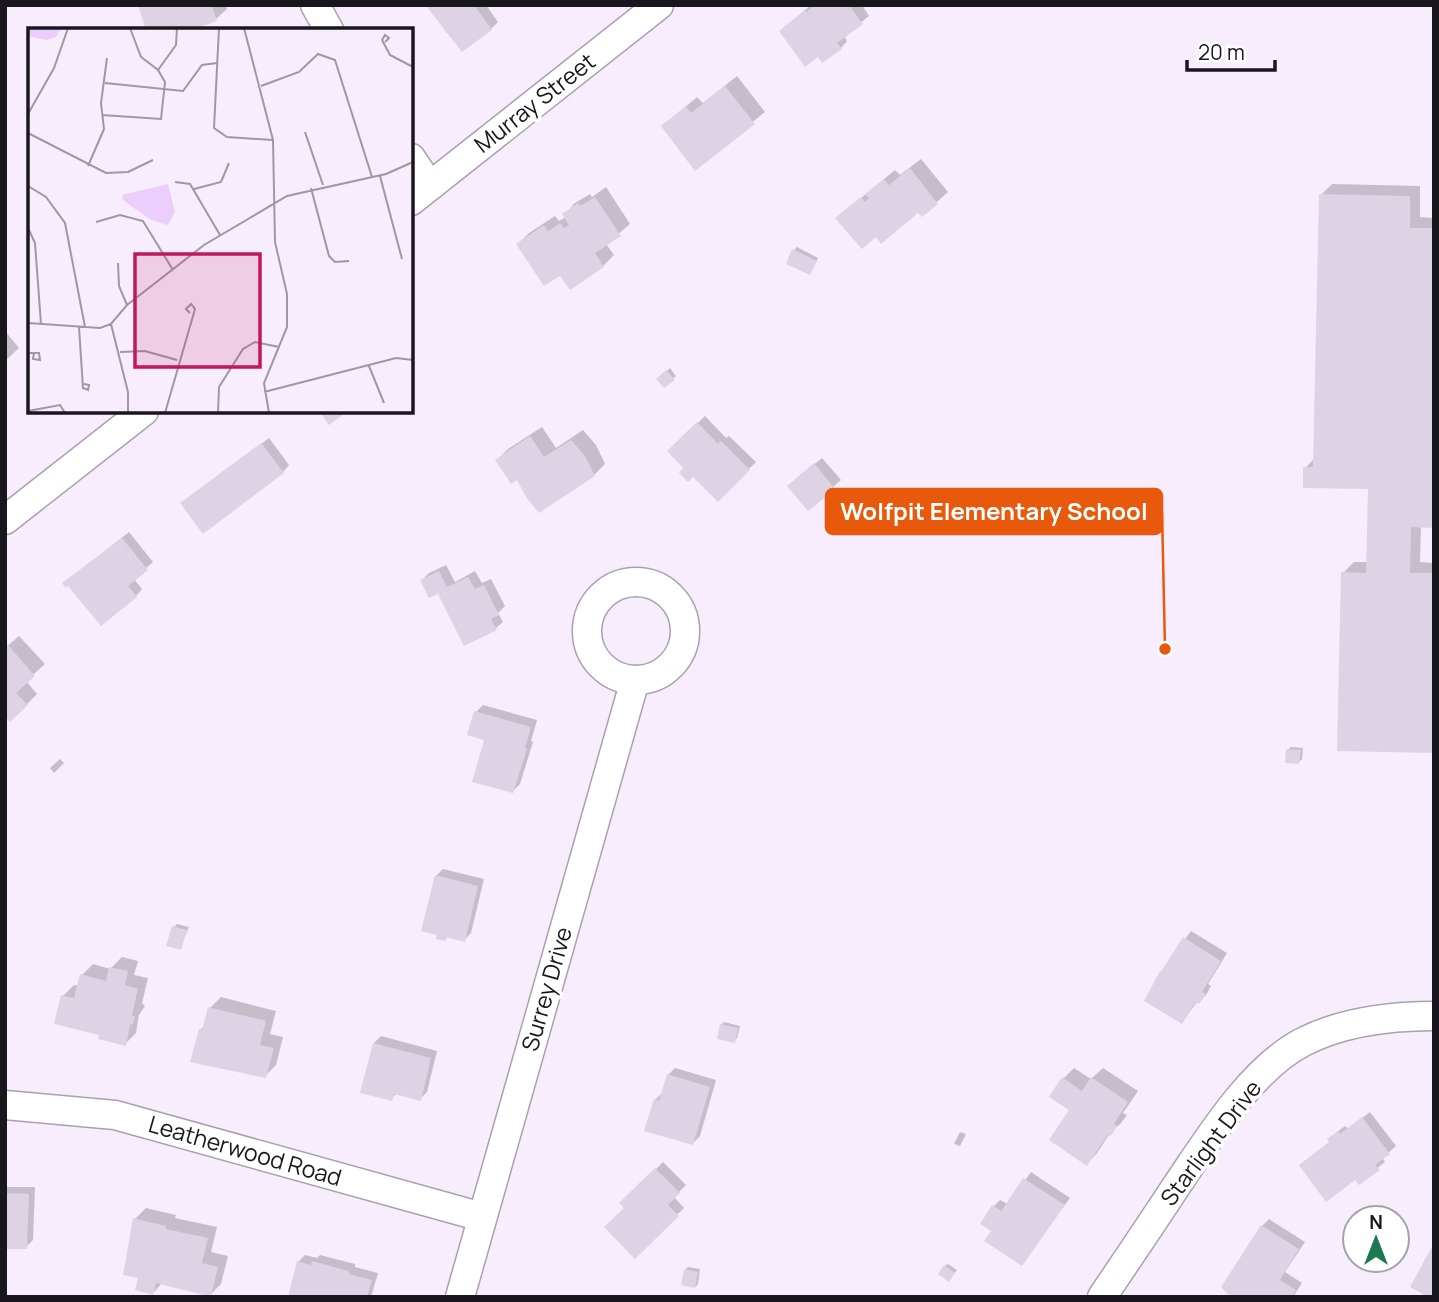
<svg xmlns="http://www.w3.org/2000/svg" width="1439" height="1302" font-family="Manrope,sans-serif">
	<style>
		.shadow { fill: #0003 }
		.building { fill: #ded2e5 }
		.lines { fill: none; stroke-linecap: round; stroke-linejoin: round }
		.minor-casing { stroke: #aba0b2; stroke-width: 31 }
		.minor { stroke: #fff; stroke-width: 28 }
		.labels { text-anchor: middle; stroke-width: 7; stroke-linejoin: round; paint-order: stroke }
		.street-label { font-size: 23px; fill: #1a161d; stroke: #fff }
		.inset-road { fill: none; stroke: #9f97a3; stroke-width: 2 }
		.view { fill: #c2185b; fill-opacity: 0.15; stroke: #c2185b; stroke-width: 3.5 }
		.inset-edge { fill: none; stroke: #1a161d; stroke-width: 3.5 }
		.leader { fill: none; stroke: #e8590c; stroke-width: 2.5 }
		.callout-dot { fill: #e8590c; stroke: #fff; stroke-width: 2.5 }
		.callout { fill: #e8590c; stroke: #e8590c; stroke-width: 2.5 }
		.callout-label { font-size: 24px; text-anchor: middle; font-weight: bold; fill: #fff }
	</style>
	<rect width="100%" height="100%" fill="#f7edfd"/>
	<g class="shadow">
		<path d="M 139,5 L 226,5 L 227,9 L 216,19 Z"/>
		<path d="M 431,5 L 486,5 L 498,22 L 491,29 L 447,33 L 429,7 Z"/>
		<path d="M 811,5 L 862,5 L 869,16 L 844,36 L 847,41 L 841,48 L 789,24 Z"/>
		<path d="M 737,76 L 765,112 L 696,168 L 663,126 L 697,97 L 703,103 Z"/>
		<path d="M 921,159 L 948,192 L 922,215 L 919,211 L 876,235 L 837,218 L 895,170 L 900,175 Z"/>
		<path d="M 1332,184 L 1420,186 L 1420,217 L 1434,218 L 1434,526 L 1421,526 L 1420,562 L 1434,563 L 1434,751 L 1343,573 L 1354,562 L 1368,562 L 1369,487 L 1305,468 L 1315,458 L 1321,195 Z"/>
		<path d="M 606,187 L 630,224 L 606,244 L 614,255 L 603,266 L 561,273 L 518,244 L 529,233 L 555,216 L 559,221 L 566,217 L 565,214 L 575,203 L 590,194 L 592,197 Z"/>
		<path d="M 797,247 L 818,258 L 812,270 L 794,250 Z"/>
		<path d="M 5,331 L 19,348 L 5,361 Z"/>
		<path d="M 670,368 L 676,376 L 664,386 L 658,379 Z"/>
		<path d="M 705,416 L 726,438 L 729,436 L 756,462 L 718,499 L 669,451 Z"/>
		<path d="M 542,427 L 556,448 L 583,430 L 596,445 L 605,464 L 594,475 L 518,477 L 497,460 L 508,449 Z"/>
		<path d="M 269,438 L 289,465 L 283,472 L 182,503 Z"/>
		<path d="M 822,458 L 841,480 L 808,509 L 796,479 Z"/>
		<path d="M 129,532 L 153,562 L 134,579 L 142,589 L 136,596 L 64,583 Z"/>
		<path d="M 446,565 L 455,582 L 475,571 L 482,583 L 491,579 L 505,606 L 498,613 L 503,622 L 496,628 L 422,580 L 429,573 Z"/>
		<path d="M 19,636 L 45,664 L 26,681 L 37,694 L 27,704 L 5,714 L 5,648 Z"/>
		<path d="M 483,705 L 537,720 L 531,741 L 533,742 L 520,784 L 513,791 L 486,739 L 476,712 Z"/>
		<path d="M 1291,747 L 1303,748 L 1302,759 L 1299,762 L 1288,750 Z"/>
		<path d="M 60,759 L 64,763 L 54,773 L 50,768 Z"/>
		<path d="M 443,869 L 484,879 L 471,933 L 464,940 L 448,936 L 445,940 L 436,876 Z"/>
		<path d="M 177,924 L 189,927 L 180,948 L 174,927 Z"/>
		<path d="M 1191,931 L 1227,953 L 1208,984 L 1211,986 L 1206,995 L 1199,1002 L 1198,1001 L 1182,1022 L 1161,972 Z"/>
		<path d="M 122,957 L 138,961 L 134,975 L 148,978 L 142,1003 L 145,1006 L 139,1015 L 136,1033 L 125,1044 L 101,1034 L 63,996 L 74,985 L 79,986 L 82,975 L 93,964 L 110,969 Z"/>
		<path d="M 221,997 L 276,1011 L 270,1034 L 283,1037 L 276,1065 L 265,1076 L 200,1030 L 206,1025 L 210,1008 Z"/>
		<path d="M 724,1022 L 740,1026 L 737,1038 L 734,1041 L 721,1025 Z"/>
		<path d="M 381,1036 L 437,1051 L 427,1092 L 420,1099 L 397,1093 L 391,1099 L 374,1043 Z"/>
		<path d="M 675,1068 L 716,1080 L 700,1136 L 693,1143 L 655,1100 L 662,1093 L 668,1075 Z"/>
		<path d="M 1074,1068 L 1091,1079 L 1103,1068 L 1138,1091 L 1123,1113 L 1127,1115 L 1121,1123 L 1110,1133 L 1097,1153 L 1087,1163 L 1063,1079 Z"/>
		<path d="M 1370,1112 L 1396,1146 L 1382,1158 L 1385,1162 L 1359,1183 L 1331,1141 L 1336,1133 L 1345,1126 L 1348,1129 Z"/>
		<path d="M 960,1132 L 966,1134 L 960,1146 L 954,1144 Z"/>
		<path d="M 663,1162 L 686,1185 L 674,1197 L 684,1208 L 635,1256 L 626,1208 L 622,1203 Z"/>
		<path d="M 1031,1172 L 1070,1198 L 1021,1264 L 993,1231 L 993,1207 L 1000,1200 L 1008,1204 Z"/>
		<path d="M 5,1187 L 35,1187 L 33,1240 L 26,1247 L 5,1247 Z"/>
		<path d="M 146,1208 L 176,1215 L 175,1218 L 217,1227 L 211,1252 L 228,1256 L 221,1284 L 210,1295 L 163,1282 L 153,1293 L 140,1277 L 135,1219 Z"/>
		<path d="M 1269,1219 L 1305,1242 L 1285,1272 L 1302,1283 L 1293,1297 L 1238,1297 L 1223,1287 L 1262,1226 Z"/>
		<path d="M 305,1255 L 317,1258 L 320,1255 L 355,1264 L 355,1267 L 378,1273 L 371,1297 L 289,1297 L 298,1262 Z"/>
		<path d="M 948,1264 L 957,1270 L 952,1276 L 945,1266 Z"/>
		<path d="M 688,1267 L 700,1269 L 698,1284 L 695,1287 L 685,1270 Z"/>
	</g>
	<g class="building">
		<path d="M 138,5 L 212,5 L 217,21 L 191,30 L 146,30 Z"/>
		<path d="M 429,5 L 474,5 L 492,30 L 462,52 L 427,7 Z"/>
		<path d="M 815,5 L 849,5 L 863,24 L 837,43 L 842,49 L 822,63 L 818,57 L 805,67 L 779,31 L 805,10 L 806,12 Z"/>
		<path d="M 725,86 L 755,124 L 695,171 L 661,126 L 686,106 L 691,113 Z"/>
		<path d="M 910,168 L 938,204 L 922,217 L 918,213 L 881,244 L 876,237 L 862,249 L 835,218 L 861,197 L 865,202 L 869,198 L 865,194 L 884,179 L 889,185 Z"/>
		<path d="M 1319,194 L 1410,196 L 1410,228 L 1434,228 L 1434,528 L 1411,527 L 1410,573 L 1434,573 L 1434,753 L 1337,751 L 1341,572 L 1366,573 L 1368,489 L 1303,488 L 1303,467 L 1313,467 Z"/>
		<path d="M 595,197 L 621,236 L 595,253 L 604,267 L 570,290 L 560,276 L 544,286 L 516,244 L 544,225 L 548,231 L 560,223 L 564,228 L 569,225 L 562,214 L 578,203 L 580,206 Z"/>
		<path d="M 792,249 L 817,261 L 810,275 L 786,264 Z"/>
		<path d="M 666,370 L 675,380 L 664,388 L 656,379 Z"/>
		<path d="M 319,411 L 348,411 L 329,425 Z"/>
		<path d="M 697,422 L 718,444 L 721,441 L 750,470 L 718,502 L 693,477 L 688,482 L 679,473 L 683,468 L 667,451 Z"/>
		<path d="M 530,436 L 544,457 L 571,440 L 585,456 L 595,476 L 539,513 L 526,497 L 517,480 L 511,484 L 495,460 Z"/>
		<path d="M 261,443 L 284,473 L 203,534 L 180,503 Z"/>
		<path d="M 814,463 L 835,489 L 808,511 L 787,486 Z"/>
		<path d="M 122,538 L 148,570 L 128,586 L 137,597 L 101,626 L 68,586 L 66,588 L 62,583 Z"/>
		<path d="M 439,571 L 447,587 L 468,577 L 475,589 L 484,585 L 499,615 L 491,619 L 497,630 L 464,646 L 438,594 L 429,598 L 420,580 Z"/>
		<path d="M 8,645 L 35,676 L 16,693 L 28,705 L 10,722 L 5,716 L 5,647 Z"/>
		<path d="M 474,711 L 531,727 L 525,748 L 527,749 L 513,793 L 472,782 L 484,740 L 467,735 Z"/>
		<path d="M 1286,749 L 1301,750 L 1299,764 L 1285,763 Z"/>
		<path d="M 435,875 L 478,886 L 465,942 L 446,937 L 445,941 L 436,939 L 437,935 L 421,931 Z"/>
		<path d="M 172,926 L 187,930 L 181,950 L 166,946 Z"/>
		<path d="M 1183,937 L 1221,961 L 1202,992 L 1206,994 L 1199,1004 L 1196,1002 L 1182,1024 L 1144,1001 L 1160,971 L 1161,972 Z"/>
		<path d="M 109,967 L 128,971 L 125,985 L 138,989 L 132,1015 L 135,1017 L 133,1024 L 130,1025 L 126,1046 L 98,1039 L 99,1035 L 54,1024 L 61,995 L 74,998 L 80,974 L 106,981 Z"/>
		<path d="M 208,1007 L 266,1021 L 260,1045 L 274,1048 L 266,1078 L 190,1062 L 199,1029 L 202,1030 Z"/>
		<path d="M 720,1024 L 738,1028 L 735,1043 L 717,1039 Z"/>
		<path d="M 373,1043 L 431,1058 L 421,1101 L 394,1094 L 392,1101 L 360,1093 Z"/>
		<path d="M 667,1074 L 710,1087 L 693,1145 L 644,1131 L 654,1099 L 659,1101 Z"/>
		<path d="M 1062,1077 L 1082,1091 L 1091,1077 L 1128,1102 L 1114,1124 L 1117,1126 L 1111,1136 L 1108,1134 L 1087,1166 L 1049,1140 L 1069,1110 L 1049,1097 Z"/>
		<path d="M 1362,1117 L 1390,1154 L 1375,1165 L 1380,1170 L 1359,1185 L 1355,1180 L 1326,1202 L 1299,1165 L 1329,1142 L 1327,1139 L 1338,1131 L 1340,1134 Z"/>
		<path d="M 655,1168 L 680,1193 L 668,1205 L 679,1216 L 635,1259 L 604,1227 L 624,1208 L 619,1203 Z"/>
		<path d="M 1023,1178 L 1065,1205 L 1022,1266 L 984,1241 L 991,1231 L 980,1224 L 992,1205 L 1003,1212 L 1002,1210 Z"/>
		<path d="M 5,1193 L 29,1194 L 27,1249 L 5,1249 Z"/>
		<path d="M 133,1218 L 166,1226 L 166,1229 L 208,1238 L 202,1263 L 218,1267 L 211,1297 L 156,1283 L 153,1295 L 135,1290 L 138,1278 L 123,1275 Z"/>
		<path d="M 1261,1225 L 1299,1249 L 1280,1280 L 1296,1290 L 1292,1297 L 1231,1297 L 1221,1287 Z"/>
		<path d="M 1434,1243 L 1434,1297 L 1428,1297 L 1410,1287 Z"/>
		<path d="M 297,1261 L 311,1265 L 312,1261 L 349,1271 L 349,1274 L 372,1280 L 367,1297 L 288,1297 Z"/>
		<path d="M 944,1265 L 955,1273 L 949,1282 L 938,1274 Z"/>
		<path d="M 684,1269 L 698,1272 L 695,1288 L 681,1285 Z"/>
	</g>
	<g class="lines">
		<g class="minor-casing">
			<g id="minor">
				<path d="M 315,5 L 329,30"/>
				<path d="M 411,158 L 430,186"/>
				<path d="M 411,201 L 659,5"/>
				<path d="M 5,520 L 144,411"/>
				<circle cx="636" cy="631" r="49"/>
				<path d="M 5,1105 L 115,1115 L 482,1217"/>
				<path d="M 460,1297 L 635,680"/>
				<path d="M 1102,1297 C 1127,1260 1152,1223 1177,1185 C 1209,1138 1251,1069 1303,1042 C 1342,1022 1391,1016 1434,1016"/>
			</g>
		</g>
		<use href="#minor" class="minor"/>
	</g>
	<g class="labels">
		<g class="street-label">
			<text transform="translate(535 103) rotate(-38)" y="8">Murray Street</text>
			<text transform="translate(547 989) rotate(-74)" y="8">Surrey Drive</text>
			<text transform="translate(1211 1143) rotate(-53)" y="8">Starlight Drive</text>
			<text transform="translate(245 1151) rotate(16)" y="8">Leatherwood Road</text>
		</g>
	</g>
	<g transform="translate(28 28)">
		<rect width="385" height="385" fill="#f7edfd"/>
		<path d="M 0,0 L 33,0 L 28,9 L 18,12 L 0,8 ZM 140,156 L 147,184 L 140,197 L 123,192 L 95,172 L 94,167 Z" fill="#ebcefc"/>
		<path class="inset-road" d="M 191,0 L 186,100 L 199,109 L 245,112M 216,0 L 245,112 L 247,214 L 259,266 L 259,299 L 236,355 L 241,385M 357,14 L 361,10 L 357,7 L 354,12 L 362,27 L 385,39M 130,42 L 148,17 L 149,0M 77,55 L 155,63 L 174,37 L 189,35M 233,58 L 271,44 L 290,26 L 307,32 L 344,149M 0,86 L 26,40 L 40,0M 74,87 L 133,91 L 137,54 L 130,42 L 113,29 L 102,0M 277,104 L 295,157M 0,105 L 78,145 L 100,144 L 125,132M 60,138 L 76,101 L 73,75 L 79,30M 352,148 L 374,231M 147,154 L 162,156 L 192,207M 0,158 L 18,169 L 37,195 L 57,299M 283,160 L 301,228 L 307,234 L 321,233M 166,161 L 193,154 L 201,135M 68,194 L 92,187 L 115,193 L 145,242M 0,200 L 7,215 L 13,296M 90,235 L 91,258 L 99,277M 0,295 L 72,300 L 83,296 L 99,277 L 176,217 L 259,168 L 358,146 L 385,134M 83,296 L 100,364 L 100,385M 51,299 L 55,360 L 60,362 L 61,357 L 56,356M 92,324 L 117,323 L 149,332M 0,325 L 11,325 L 12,332 L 5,331 L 6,325M 341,338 L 356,375M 236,364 L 368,330 L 385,332M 0,383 L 32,377 L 37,385M 137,385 L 167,281 L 163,276 L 158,281 L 162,285M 190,385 L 191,359 L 215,321 L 227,314 L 251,319"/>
		<path class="view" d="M 107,226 L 232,226 L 232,339 L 107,339 Z"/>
		<rect width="385" height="385" class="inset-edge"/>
	</g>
	<path class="leader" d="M1165 649L1162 511"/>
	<circle class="callout-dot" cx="1165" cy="649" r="7"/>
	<rect class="callout" x="826" y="489" width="336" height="45" rx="7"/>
	<g class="callout-label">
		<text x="994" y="520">Wolfpit Elementary School</text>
	</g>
	<rect width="1439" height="1302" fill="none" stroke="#1a161d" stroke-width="14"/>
	<g transform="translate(1376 1239)"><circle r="33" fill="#ffffff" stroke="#a3a2a5" stroke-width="2"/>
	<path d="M0-5L12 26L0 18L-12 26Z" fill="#1b7a51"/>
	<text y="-10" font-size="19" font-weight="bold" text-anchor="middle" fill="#1a161d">N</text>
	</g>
	<path d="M1187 60v10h88v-10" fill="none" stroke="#1a161d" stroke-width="3.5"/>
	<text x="1198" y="60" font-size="21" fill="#1a161d" stroke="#ffffff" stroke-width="5" paint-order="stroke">20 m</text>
</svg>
